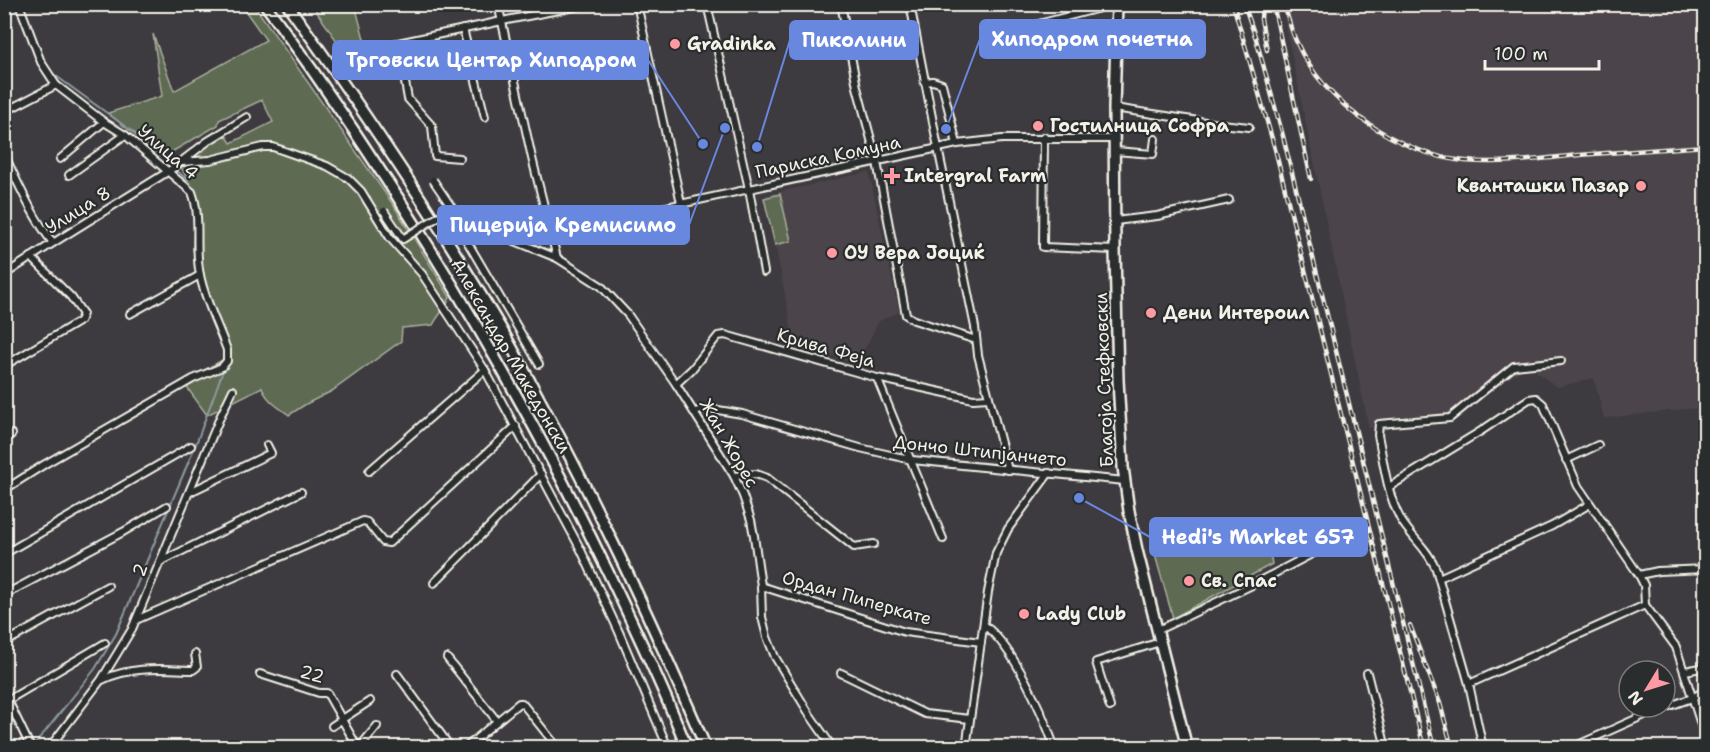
<svg xmlns="http://www.w3.org/2000/svg" width="1710" height="752" font-family="'Shantell Sans',sans-serif">
	<style>
		.built { fill: #4c454c }
		.green { fill: #5e6a52; stroke: #a9ae9d; stroke-width: 1.5 }
		.lines { fill: none; stroke-linecap: round; stroke-linejoin: round }
		.stream { stroke: #8c9b9e; stroke-width: 2 }
		.street-casing { stroke: #f4f1e8; stroke-width: 10 }
		.secondary-casing { stroke: #f4f1e8; stroke-width: 14 }
		.street { stroke: #2a2d2e; stroke-width: 6 }
		.secondary { stroke: #2a2d2e; stroke-width: 9 }
		.rail-casing { stroke: #f4f1e8; stroke-width: 4.5 }
		.rail { stroke: #2a2d2e; stroke-width: 2; stroke-dasharray: 7; stroke-linecap: butt }
		.street-bridge-casing { stroke: #f4f1e8; stroke-width: 10; stroke-linecap: butt }
		.street-bridge { stroke: #2a2d2e; stroke-width: 6 }
		.poi-dot { fill: #ff9aa2; stroke: #2a2d2e; stroke-width: 2 }
		.labels { text-anchor: middle; stroke-width: 4.5; stroke-linejoin: round; paint-order: stroke }
		.poi-label { font-size: 18px; font-weight: bold; fill: #f4f1e8; stroke: #2a2d2e; text-anchor: start }
		.street-label { font-size: 18px; fill: #f4f1e8; stroke: #2a2d2e }
		.leader { fill: none; stroke: #6887de; stroke-width: 2 }
		.callout-dot { fill: #6887de; stroke: #2a2d2e; stroke-width: 2 }
		.callout { fill: #6887de; stroke: #6887de; stroke-width: 2 }
		.callout-label { font-size: 20px; text-anchor: middle; font-weight: bold; fill: #fff }
	</style>
	<rect width="100%" height="100%" fill="#3e3b40"/>
	<filter id="ink" filterUnits="userSpaceOnUse"><feTurbulence type="fractalNoise" baseFrequency=".0167" numOctaves="2"/><feDisplacementMap in="SourceGraphic" scale="12" xChannelSelector="R" yChannelSelector="G"/><feConvolveMatrix kernelMatrix="1 2 1 2 8 2 1 2 1" color-interpolation-filters="sRGB"/></filter>
	<g filter="url(#ink)">
		<g class="built">
			<path d="M 1375,4 L 1705,5 L 1705,407 L 1604,418 L 1594,378 L 1557,387 L 1529,366 L 1437,420 L 1369,428 L 1283,12 Z"/>
			<path d="M 869,172 L 899,312 L 879,321 L 857,364 L 794,342 L 766,195 Z"/>
		</g>
		<g class="green">
			<path d="M 241,5 L 254,5 L 394,206 L 450,297 C 446,308 438,315 433,325 L 402,328 L 401,341 L 332,391 L 306,404 L 289,415 C 278,407 266,400 262,387 L 207,415 L 183,382 L 226,358 L 222,340 L 204,298 L 197,277 L 193,247 L 195,194 L 181,167 L 224,132 L 231,143 L 273,122 L 262,100 L 219,120 L 218,125 L 163,157 L 108,113 L 162,96 L 153,34 L 174,91 L 266,40 Z"/>
			<path d="M 312,5 L 355,5 L 367,50 L 352,63 Z"/>
			<path d="M 780,194 L 791,241 L 775,245 L 764,198 Z"/>
			<path d="M 1266,529 L 1272,564 L 1173,618 L 1155,555 Z"/>
		</g>
		<g class="lines">
			<g class="stream">
				<path d="M 16,4 L 26,30"/>
				<path d="M 52,73 L 148,143 L 186,179 L 192,189"/>
				<path d="M 195,224 L 193,247 L 199,283"/>
				<path d="M 32,748 L 95,669 L 116,634 L 196,444 L 224,368"/>
			</g>
			<g class="street-casing">
				<g id="street">
					<path d="M 498,4 L 532,158 L 557,258"/>
					<path d="M 637,4 L 681,203"/>
					<path d="M 707,4 L 749,189 L 764,272"/>
					<path d="M 841,4 L 857,87 L 877,162 L 906,315 L 914,320 L 976,340"/>
					<path d="M 910,4 L 938,148 L 975,327 L 978,355 L 1008,470"/>
					<path d="M 1031,26 L 1115,4"/>
					<path d="M 463,29 L 485,117"/>
					<path d="M 343,55 L 398,43"/>
					<path d="M 924,82 L 933,81 L 942,84 L 957,144"/>
					<path d="M 1114,108 L 1212,123 L 1249,127"/>
					<path d="M 4,112 L 56,85"/>
					<path d="M 1044,137 L 1043,247 L 1115,250"/>
					<path d="M 1115,151 L 1153,154 L 1155,139"/>
					<path d="M 4,154 C 19,185 32,216 53,243"/>
					<path d="M 460,158 L 435,156 L 432,126 L 408,99 L 398,43 L 502,21 L 589,4"/>
					<path d="M 60,159 L 104,122"/>
					<path d="M 182,162 L 210,160 L 263,147 L 273,147 L 327,166 L 348,178 L 361,191 L 390,238 L 422,274 L 485,370 L 581,550 L 619,632 L 668,748"/>
					<path d="M 69,175 L 125,135"/>
					<path d="M 1115,221 L 1157,216 L 1229,200"/>
					<path d="M 551,232 L 957,144 L 1002,139 L 1115,139"/>
					<path d="M 4,275 L 53,243 L 169,171 L 208,141 L 247,117"/>
					<path d="M 130,314 L 200,275"/>
					<path d="M 539,364 L 461,231 L 457,219 L 465,213 L 490,231 L 557,258 L 601,286 L 628,315 L 676,384 L 734,476 L 743,496 L 751,520 L 754,536 L 761,586 L 762,617 L 767,637 L 775,657 L 810,715 L 833,748"/>
					<path d="M 4,366 L 80,321 L 83,314 L 71,297 L 31,257"/>
					<path d="M 877,378 L 943,539"/>
					<path d="M 676,384 L 692,369 L 718,336 L 725,335 L 877,378 L 973,399 L 989,398"/>
					<path d="M 695,412 L 705,409 L 718,410 L 742,414 L 860,448 L 912,460 L 1125,481"/>
					<path d="M 4,439 L 12,434"/>
					<path d="M 1566,460 L 1598,445"/>
					<path d="M 369,471 L 485,370"/>
					<path d="M 734,476 L 756,474 L 767,478 L 854,547 L 874,544"/>
					<path d="M 1389,487 L 1481,431 L 1529,399 L 1536,398 L 1543,404 L 1578,486 L 1639,575 L 1644,585 L 1645,605 L 1676,647 L 1706,740"/>
					<path d="M 4,490 L 45,464 L 193,379 L 222,367 L 227,361 L 227,350 C 218,325 205,301 200,275 C 194,248 202,219 192,192 L 125,135 L 104,122 L 56,85 L 41,62 L 19,4"/>
					<path d="M 190,492 L 271,453 L 267,445"/>
					<path d="M 4,554 L 191,446"/>
					<path d="M 160,562 L 301,492"/>
					<path d="M 1639,575 L 1658,571 L 1706,569"/>
					<path d="M 1439,578 L 1552,526 L 1590,504"/>
					<path d="M 434,583 L 541,474"/>
					<path d="M 761,586 L 905,632 L 981,642"/>
					<path d="M 4,595 L 123,532 L 167,506"/>
					<path d="M 136,620 L 363,521 L 367,522 L 383,542 L 389,543 L 516,426"/>
					<path d="M 984,625 C 1014,647 1042,712 1055,748"/>
					<path d="M 1158,630 L 1252,585 L 1346,536"/>
					<path d="M 4,643 L 108,586"/>
					<path d="M 447,658 L 497,721"/>
					<path d="M 1685,671 L 1706,667"/>
					<path d="M 841,673 L 925,714 L 970,719"/>
					<path d="M 1367,673 L 1386,748"/>
					<path d="M 260,674 L 319,693 L 327,693 L 358,748"/>
					<path d="M 397,674 L 451,748"/>
					<path d="M 102,680 C 130,666 162,669 193,670 L 197,667 L 195,654"/>
					<path d="M 1469,684 L 1645,605"/>
					<path d="M 4,692 L 31,748"/>
					<path d="M 10,699 L 105,643"/>
					<path d="M 1110,707 L 1096,662 L 1160,642"/>
					<path d="M 332,726 L 370,701"/>
					<path d="M 49,748 L 101,680 L 132,629 L 221,415 L 233,390"/>
					<path d="M 359,748 L 377,726"/>
					<path d="M 465,748 L 519,703 L 522,703 L 558,748"/>
					<path d="M 966,748 L 988,592 L 996,553 L 1008,529 L 1049,473"/>
					<path d="M 1483,748 L 1469,684 L 1436,569 C 1428,549 1411,537 1401,520 C 1387,495 1384,463 1378,435 L 1379,424 L 1450,418 L 1514,366 L 1561,361"/>
					<path d="M 1571,748 L 1647,714 L 1692,698 L 1706,690"/>
					<path d="M 1700,748 L 1706,745"/>
				</g>
			</g>
			<g class="secondary-casing">
				<g id="secondary">
					<path d="M 265,4 C 396,183 511,371 607,570 C 635,628 663,687 687,748"/>
					<path d="M 287,4 C 362,108 434,215 499,325 C 517,355 532,386 549,417 C 607,525 658,635 706,748"/>
					<path d="M 1117,4 L 1114,108 L 1115,250 L 1118,380 L 1123,467 L 1129,511 L 1137,550 L 1187,748"/>
				</g>
			</g>
			<use href="#street" class="street"/>
			<use href="#secondary" class="secondary"/>
			<g class="rail-casing">
				<g id="rail">
					<path d="M 1233,4 L 1275,149 L 1424,748"/>
					<path d="M 1244,4 L 1256,39 L 1282,132 L 1434,748"/>
					<path d="M 1262,4 L 1261,19 L 1267,50"/>
					<path d="M 1273,4 L 1311,179"/>
					<path d="M 1284,4 C 1288,17 1291,31 1297,43 C 1323,103 1400,155 1465,161 C 1502,164 1541,159 1579,155 C 1621,152 1663,149 1706,146"/>
					<path d="M 1410,625 L 1440,703 L 1452,748"/>
				</g>
			</g>
			<use href="#rail" class="rail"/>
			<g class="street-bridge-casing">
				<path id="street-bridge" d="M 384,211 L 403,239 L 452,208 L 433,180"/>
			</g>
			<use href="#street-bridge" class="street-bridge"/>
		</g>
	</g>
	<g class="poi-dot">
		<circle cx="675" cy="44" r="6"/>
		<circle cx="1038" cy="126" r="6"/>
		<path d="M889 167h6v6h6v6h-6v6h-6v-6h-6v-6h6z"/>
		<circle cx="1641" cy="186" r="6"/>
		<circle cx="832" cy="253" r="6"/>
		<circle cx="1151" cy="313" r="6"/>
		<circle cx="1189" cy="581" r="6"/>
		<circle cx="1024" cy="614" r="6"/>
	</g>
	<g class="labels">
		<g class="poi-label">
			<text x="687" y="50">Gradinka</text>
			<text x="1050" y="132">Гостилница Софра</text>
			<text x="904" y="182">Intergral Farm</text>
			<text x="1629" y="192" text-anchor="end">Кванташки Пазар</text>
			<text x="844" y="259">ОУ Вера Јоциќ</text>
			<text x="1163" y="319">Дени Интероил</text>
			<text x="1201" y="587">Св. Спас</text>
			<text x="1036" y="620">Lady Club</text>
		</g>
		<g class="street-label">
			<text transform="translate(168 152) rotate(41)" y="6">Улица 4</text>
			<text transform="translate(828 157) rotate(-12)" y="6">Париска Комуна</text>
			<text transform="translate(78 210) rotate(-32)" y="6">Улица 8</text>
			<text transform="translate(826 348) rotate(16)" y="6">Крива Феја</text>
			<text transform="translate(511 356) rotate(60)" y="6">Александар Македонски</text>
			<text transform="translate(1104 380) rotate(-92)" y="6">Благоја Стефковски</text>
			<text transform="translate(729 443) rotate(60)" y="6">Жан Жорес</text>
			<text transform="translate(980 451) rotate(6)" y="6">Дончо Штипјанчето</text>
			<text transform="translate(140 570) rotate(-68)" y="6">2</text>
			<text transform="translate(857 598) rotate(16)" y="6">Ордан Пиперкате</text>
			<text transform="translate(312 674) rotate(16)" y="6">22</text>
		</g>
	</g>
	<path class="leader" d="M946 129L980 39M757 147L790 40M703 144L648 60M725 128L689 225M1079 498L1150 537"/>
	<g class="callout-dot">
		<circle cx="946" cy="129" r="6"/>
		<circle cx="757" cy="147" r="6"/>
		<circle cx="703" cy="144" r="6"/>
		<circle cx="725" cy="128" r="6"/>
		<circle cx="1079" cy="498" r="6"/>
	</g>
	<g class="callout">
		<rect x="980" y="20" width="225" height="38" rx="6"/>
		<rect x="790" y="21" width="128" height="38" rx="6"/>
		<rect x="333" y="41" width="315" height="38" rx="6"/>
		<rect x="438" y="206" width="251" height="38" rx="6"/>
		<rect x="1150" y="518" width="217" height="38" rx="6"/>
	</g>
	<g class="callout-label">
		<text x="1092" y="46">Хиподром почетна</text>
		<text x="854" y="47">Пиколини</text>
		<text x="491" y="67">Трговски Центар Хиподром</text>
		<text x="563" y="232">Пицерија Кремисимо</text>
		<text x="1258" y="544">Hedi's Market 657</text>
	</g>
	<rect width="1710" height="752" fill="none" stroke="#2a2d2e" stroke-width="24"/>
	<rect x="12" y="12" width="1686" height="728" fill="none" stroke="#f4f1e8" stroke-width="2" filter="url(#ink)"/>
	<g transform="translate(1647 689) rotate(232)"><circle r="28" fill="#2a2d2e" stroke="#7b7b78" stroke-width="1.5"/>
	<path d="M0-4.5L10 22L0 15L-10 22Z" fill="#ff9aa2"/>
	<text y="-9" font-size="16" font-weight="bold" text-anchor="middle" fill="#f4f1e8">N</text>
	</g>
	<path d="M1485 60v9h114v-9" fill="none" stroke="#f4f1e8" stroke-width="3"/>
	<text x="1494" y="60" font-size="18" fill="#f4f1e8" stroke="#2a2d2e" stroke-width="4.5" paint-order="stroke">100 m</text>
</svg>
